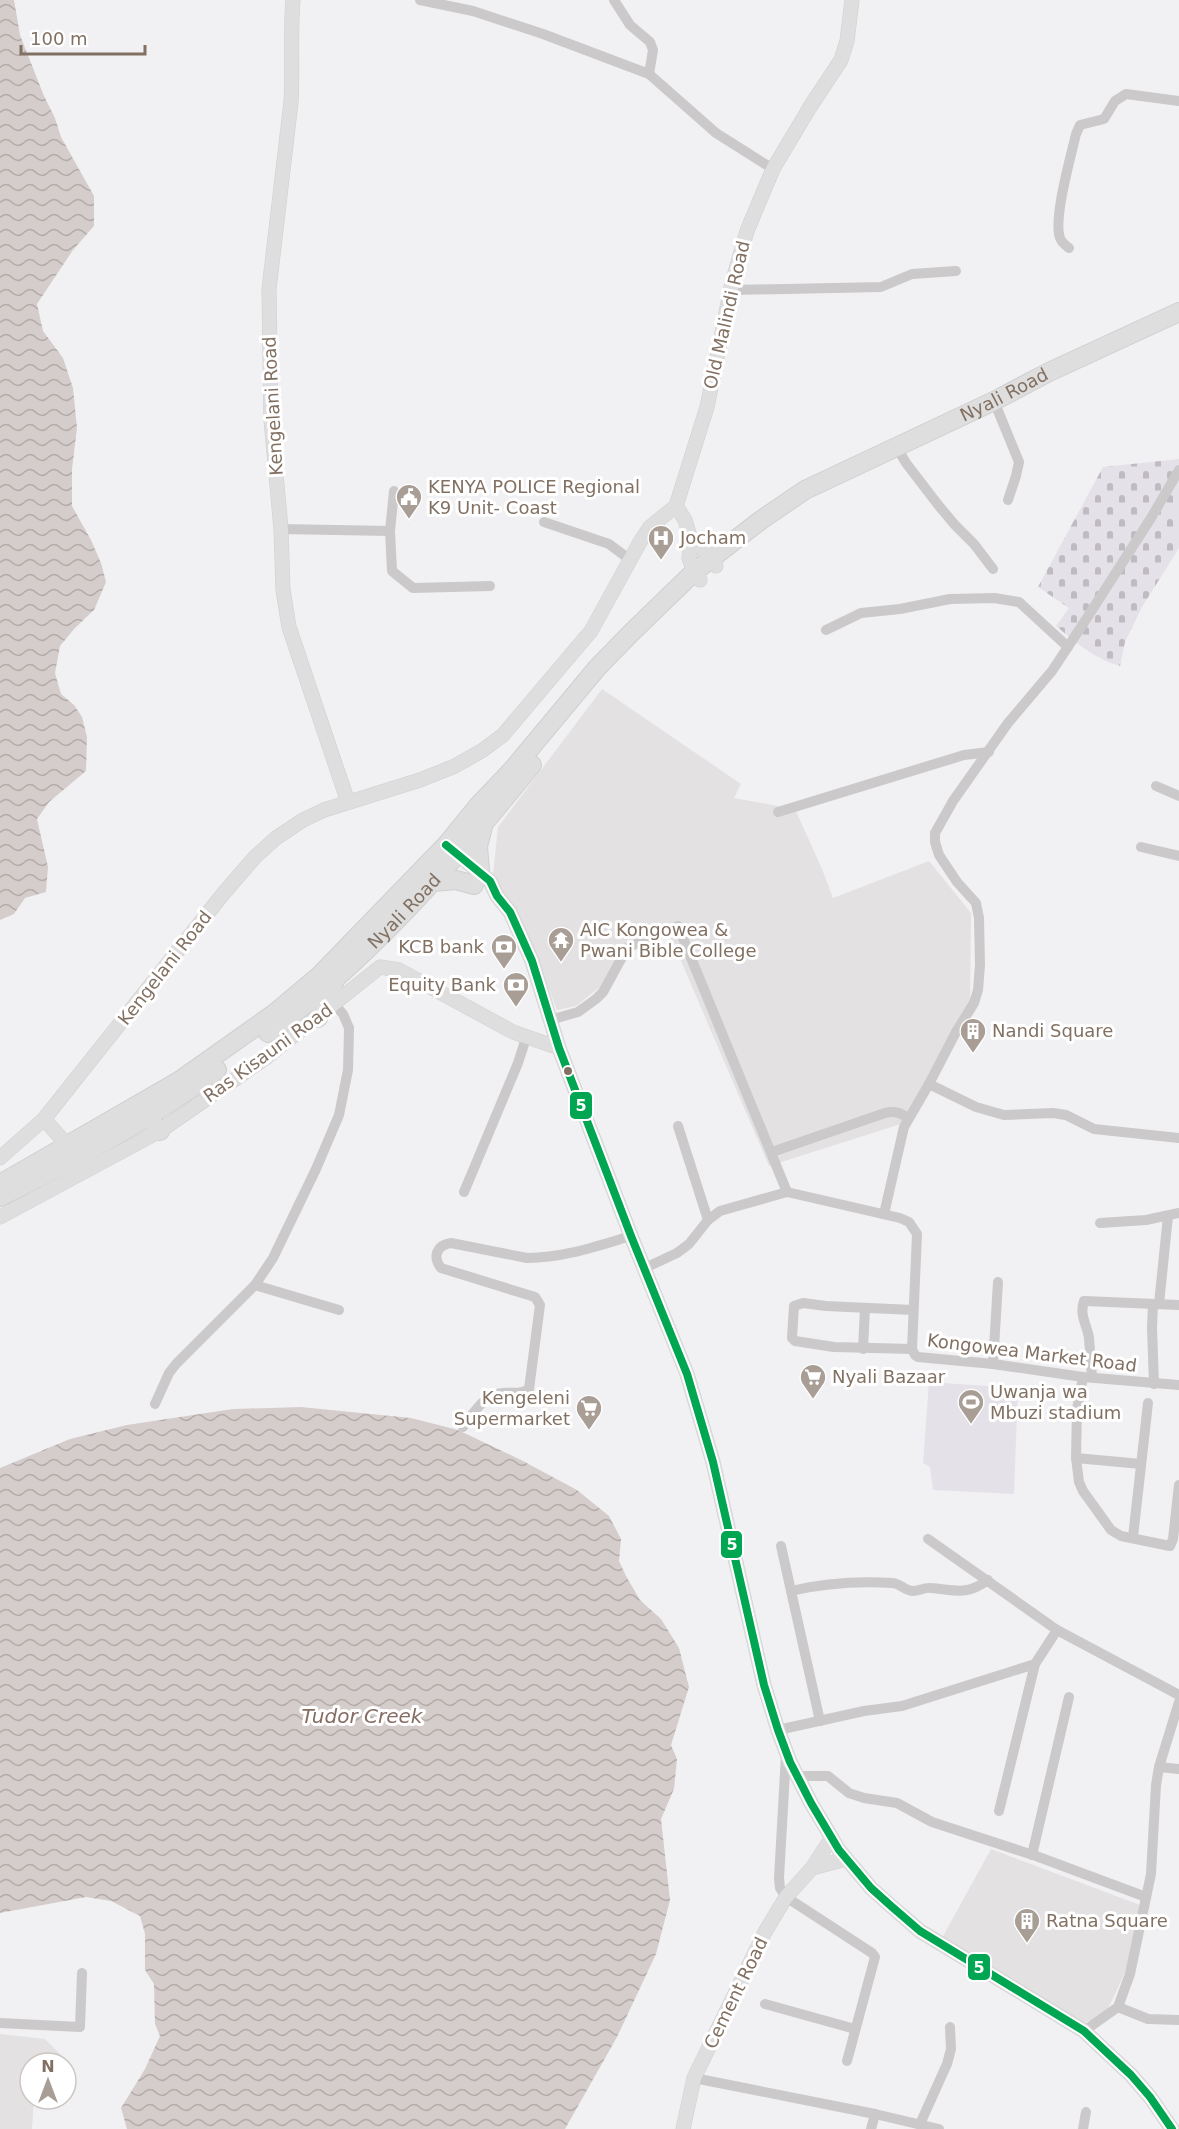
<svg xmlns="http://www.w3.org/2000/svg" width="1179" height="2129" font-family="'DejaVu Sans',sans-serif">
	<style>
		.built { fill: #e3e1e2 }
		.cemetery { fill: url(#cemetery-stones) }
		.pitch { fill: #e5e1e8 }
		.water { fill: url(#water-waves) }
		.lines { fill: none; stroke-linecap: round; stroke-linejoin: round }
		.secondary-casing { stroke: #d0cfcf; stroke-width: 15 }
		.highway-casing { stroke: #d0cfd0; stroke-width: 20 }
		.street { stroke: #cbc9c9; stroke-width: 10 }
		.secondary { stroke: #dfdede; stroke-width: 14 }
		.highway { stroke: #dfdede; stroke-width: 18 }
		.bus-1-casing { stroke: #fff; stroke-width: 12 }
		.bus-1 { stroke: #00a651; stroke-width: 8 }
		.bus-dot { fill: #827163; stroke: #fff; stroke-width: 2 }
		.labels { text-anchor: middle; stroke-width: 6; stroke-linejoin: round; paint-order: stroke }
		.street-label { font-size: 18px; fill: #827163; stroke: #fff }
		.poi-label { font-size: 18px; fill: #827163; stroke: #fff; text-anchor: start }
		.water-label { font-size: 20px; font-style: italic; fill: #866d63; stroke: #fff }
		.line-badge { stroke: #fff; stroke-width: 2 }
		.badge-label { font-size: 16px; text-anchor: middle; font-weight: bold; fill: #fff }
	</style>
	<defs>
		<pattern id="cemetery-stones" width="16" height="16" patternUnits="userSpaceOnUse" patternTransform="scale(1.5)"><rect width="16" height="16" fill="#e5e1e8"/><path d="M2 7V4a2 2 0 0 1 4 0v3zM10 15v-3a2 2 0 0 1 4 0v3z" fill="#bfbbc0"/></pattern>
		<pattern id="water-waves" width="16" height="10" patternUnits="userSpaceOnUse" patternTransform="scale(1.5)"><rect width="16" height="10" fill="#d5cdcb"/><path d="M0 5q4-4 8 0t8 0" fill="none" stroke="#b2aba8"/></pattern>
	</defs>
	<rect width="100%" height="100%" fill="#f1f1f4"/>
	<g class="built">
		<path d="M 602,689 L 741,784 L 734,798 L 795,809 L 822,869 L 833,898 L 929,861 L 971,913 L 970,1009 L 904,1123 L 769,1166 L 666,926 L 621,948 L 600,987 L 576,1006 L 557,1010 L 525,929 L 493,875 L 498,827 Z"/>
		<path d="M 991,1849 L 1140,1905 L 1130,1962 L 1105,2015 L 1084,2023 L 942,1938 Z"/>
		<path d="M 0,2034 L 45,2039 L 64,2058 L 64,2063 L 30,2063 L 30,2099 L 34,2099 L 32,2129 L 0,2129 Z"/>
	</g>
	<path class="cemetery" d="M 1179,459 L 1179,548 L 1142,607 L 1125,642 L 1120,666 C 1095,659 1075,642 1056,626 L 1069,608 L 1038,587 L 1103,467 Z"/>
	<path class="pitch" d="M 929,1382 L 1018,1388 L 1014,1494 L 933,1490 L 930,1467 L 923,1463 Z"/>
	<g class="water">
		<path d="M 0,0 L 14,0 L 20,35 L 44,96 L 55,118 L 61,137 L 94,196 L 94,226 L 73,250 L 37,304 L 43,331 L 63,358 L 73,388 L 77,428 L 72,469 L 72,506 L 91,540 L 101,563 L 106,582 L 94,610 L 75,628 L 60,646 L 55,673 L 61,694 L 74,705 L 82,717 L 87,737 L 86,771 L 49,802 L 37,819 L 48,867 L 46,892 L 25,898 L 14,914 L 0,920 Z"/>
		<path d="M 301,1407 L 411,1418 L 458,1430 L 521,1460 L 577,1490 L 609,1516 L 621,1539 L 619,1561 L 626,1576 L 640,1600 L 661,1619 L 679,1648 L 689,1687 L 671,1745 L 677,1759 L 674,1789 L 661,1819 L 670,1900 L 656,1954 L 617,2037 L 565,2129 L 127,2129 L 121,2108 L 145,2069 L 160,2036 L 155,2024 L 154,1984 L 145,1970 L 145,1934 L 140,1916 L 111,1901 L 86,1897 L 0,1913 L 0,1468 L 70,1439 L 127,1425 L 233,1409 Z"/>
	</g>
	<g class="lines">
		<g class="secondary-casing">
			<g id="secondary">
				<path d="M 293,0 C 290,34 293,68 291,102 L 269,289 L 271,420 L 281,529 L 283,590 L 289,627 L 348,802"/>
				<path d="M 691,540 L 705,551 L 716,566"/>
				<path d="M 700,580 L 694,572 L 689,558 L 691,540 L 685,520 L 676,506 L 707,407 L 732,283 L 747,231 L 773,169 L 810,107 L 841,60 L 847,41 L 852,0"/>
				<path d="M 451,849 L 490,881 L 497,896 L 510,912 L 532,961 L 559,1048 L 631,1236 L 687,1374 L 713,1462 L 764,1685 L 778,1730 L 790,1762 L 811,1803 L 839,1850 L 871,1888 L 891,1906 L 920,1931 L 1084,2031 L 1131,2075 L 1150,2097 L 1172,2129"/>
				<path d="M 44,1119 L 68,1146"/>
				<path d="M 0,1158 L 44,1119 L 223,894 L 255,857 L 276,838 L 303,820 L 324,810 L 420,780 L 455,766 L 483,750 L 503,735 L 591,631 L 640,542 L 650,527 L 676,506"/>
				<path d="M 0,1217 L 160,1131 L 267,1057 L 380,967 L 399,970 L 513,1032 L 559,1048"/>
				<path d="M 812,1868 L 846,1859"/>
				<path d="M 683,2129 L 694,2078 L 765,1932 L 786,1897 L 812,1868 L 831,1839"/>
			</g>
		</g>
		<g class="highway-casing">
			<g id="highway">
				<path d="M 480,871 L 478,846 L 483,827"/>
				<path d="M 434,882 L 456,880 L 474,885"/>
				<path d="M 318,1018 L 334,983"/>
				<path id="s1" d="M 268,1033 C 370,959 453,862 532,765"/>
				<path d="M 148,1117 L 160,1131"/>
				<path id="s2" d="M 0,1184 L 179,1081 L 275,1013 L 319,976 L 446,845 L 477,807 L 513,769 L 597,668 L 630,634 L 694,572 L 761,520 L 805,490 L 994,401 L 1049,372 L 1179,312"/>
				<path d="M 0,1197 C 75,1160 149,1120 217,1070"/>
			</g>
		</g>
		<g class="street">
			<path d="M 420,0 L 473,11 L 543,34 L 649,74 L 716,133 L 773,169"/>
			<path d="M 614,0 L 630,25 L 650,42 L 653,50 L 649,74"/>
			<path d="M 1069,248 C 1065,245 1062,243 1060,238 C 1053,219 1071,156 1076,134 L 1080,125 L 1104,119 L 1115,101 L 1126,94 L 1179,101"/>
			<path d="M 731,290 L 881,287 L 912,274 L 956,271"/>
			<path d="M 994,401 L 1019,462 L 1016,476 L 1008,500"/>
			<path d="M 896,446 L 906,463 L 939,506 L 955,525 L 974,544 L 993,569"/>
			<path d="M 394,491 L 390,531 L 392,571 L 413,588 L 490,586"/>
			<path d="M 544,522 L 609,544 L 629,559"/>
			<path d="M 281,529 L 390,531"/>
			<path d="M 826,630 L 861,613 L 900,609 L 950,599 L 994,598 L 1019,602 L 1068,647"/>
			<path d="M 1156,786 L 1179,796"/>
			<path d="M 778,812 L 964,755 L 989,752"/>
			<path d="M 1141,847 L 1179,856"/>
			<path d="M 550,1020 L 578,1012 L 596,999 L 603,992 L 627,948 L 678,926 L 787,1192"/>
			<path d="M 929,1084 L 956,1032 L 974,1003 L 978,990 L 980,965 L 979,918 L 976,903 L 957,882 L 939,855 L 935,842 L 935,833 L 953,801 L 1008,723 L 1052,671 L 1083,624 L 1151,518 L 1179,470"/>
			<path d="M 678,1126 L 708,1220"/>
			<path d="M 772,1152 L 885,1113 C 895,1111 901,1112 908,1119"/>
			<path d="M 464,1192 L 518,1063 L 526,1038"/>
			<path d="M 884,1214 L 904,1127 L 929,1084 L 976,1107 L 1004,1115 L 1053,1113 L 1066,1115 L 1094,1129 L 1179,1138"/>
			<path d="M 1100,1223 L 1146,1220 L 1179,1213"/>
			<path d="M 645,1268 L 677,1253 L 689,1244 L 708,1220 L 720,1211 L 787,1192 L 900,1218 L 909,1222 L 917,1234 L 912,1349 L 915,1355 L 918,1357 L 993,1364 L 1083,1377 L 1179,1385"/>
			<path d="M 255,1285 L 339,1310"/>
			<path d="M 1153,1304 L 1152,1328 L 1154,1384"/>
			<path d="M 1159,1304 L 1168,1216"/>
			<path d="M 863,1349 L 865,1308"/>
			<path d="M 912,1349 L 834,1347 L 795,1341 L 792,1338 L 794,1306 L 803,1303 L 826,1306 L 913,1310"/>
			<path d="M 993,1364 L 998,1282"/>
			<path d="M 1083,1377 L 1077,1409 L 1076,1458 L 1141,1464"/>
			<path d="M 1092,1377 C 1091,1364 1090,1351 1089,1338 C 1087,1325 1079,1315 1084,1301 L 1179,1305"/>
			<path d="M 155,1404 L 169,1373 L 176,1364 L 255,1285 L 273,1258 L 316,1169 L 339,1115 L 348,1070 L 349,1028 L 343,1014 L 335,1005"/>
			<path d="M 463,1427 C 473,1414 484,1394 502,1393 C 511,1392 521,1395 529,1389 L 540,1305 L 535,1297 L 441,1268 C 432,1256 437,1245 451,1243 L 527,1258 C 563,1258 597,1246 631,1236"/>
			<path d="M 1076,1458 L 1079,1482 L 1083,1491 L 1111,1530 L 1121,1536 L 1170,1546 L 1173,1539 L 1179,1485"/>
			<path d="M 1133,1537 L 1148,1403"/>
			<path d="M 928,1539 L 1057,1630 L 1179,1695"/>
			<path d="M 781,1546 L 820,1721"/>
			<path d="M 791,1591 C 825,1583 857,1581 892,1583 C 900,1583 905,1591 913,1591 C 919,1591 925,1587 931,1588 C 956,1590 966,1596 988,1580"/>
			<path d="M 778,1730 L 864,1711 L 902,1706 L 1035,1664 L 1057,1630"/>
			<path d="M 786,1755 L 779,1878 L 780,1888 L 786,1897 L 872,1953 L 875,1957 L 847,2061"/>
			<path d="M 1159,1767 L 1179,1769"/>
			<path d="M 797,1776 L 828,1776 L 849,1793 L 864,1798 L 897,1803 L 932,1822 L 1036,1856 L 1146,1897"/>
			<path d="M 999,1811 L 1035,1664"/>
			<path d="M 1032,1855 L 1069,1697"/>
			<path d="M 765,2004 L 855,2029"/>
			<path d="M 1118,2007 L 1148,2019 L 1179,2020"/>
			<path d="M 0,2023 L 80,2027 L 82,1973"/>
			<path d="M 1084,2031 L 1118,2007 L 1130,1974 L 1151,1874 L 1156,1785 L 1159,1767 L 1179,1702"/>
			<path d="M 694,2078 L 875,2114 L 939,2129"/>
			<path d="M 920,2124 L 947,2064 L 951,2049 L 950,2027"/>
			<path d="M 871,2129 L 875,2114"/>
			<path d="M 1083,2129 L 1086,2112"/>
		</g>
		<use href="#secondary" class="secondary"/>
		<use href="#highway" class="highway"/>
		<g class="bus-1-casing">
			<path id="bus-1" d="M 446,845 L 490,881 L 497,896 L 510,912 L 532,961 L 559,1048 L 631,1236 L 687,1374 L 713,1462 L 764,1685 L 778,1730 L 790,1762 L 811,1803 L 839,1850 L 871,1888 L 891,1906 L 920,1931 L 1084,2031 L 1131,2075 L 1150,2097 L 1172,2129"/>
		</g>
		<use href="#bus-1" class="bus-1"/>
	</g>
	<defs>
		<g id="civic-pin" transform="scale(1.35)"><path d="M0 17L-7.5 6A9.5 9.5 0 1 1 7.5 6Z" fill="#a99e96" stroke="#fff"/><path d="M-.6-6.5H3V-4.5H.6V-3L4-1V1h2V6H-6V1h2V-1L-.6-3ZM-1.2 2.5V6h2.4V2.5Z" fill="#fff"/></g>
		<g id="hospital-pin" transform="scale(1.35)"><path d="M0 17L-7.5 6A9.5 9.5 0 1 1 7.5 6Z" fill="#a99e96" stroke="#fff"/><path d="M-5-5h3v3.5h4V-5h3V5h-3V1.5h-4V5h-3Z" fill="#fff"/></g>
		<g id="temple-pin" transform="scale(1.35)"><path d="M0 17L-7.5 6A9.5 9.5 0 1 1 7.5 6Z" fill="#a99e96" stroke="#fff"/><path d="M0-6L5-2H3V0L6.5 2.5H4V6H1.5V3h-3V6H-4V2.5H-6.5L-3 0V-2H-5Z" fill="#fff"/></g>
		<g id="bank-pin" transform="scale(1.35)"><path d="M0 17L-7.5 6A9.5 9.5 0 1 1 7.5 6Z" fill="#a99e96" stroke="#fff"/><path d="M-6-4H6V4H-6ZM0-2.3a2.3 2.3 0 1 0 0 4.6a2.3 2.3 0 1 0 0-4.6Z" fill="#fff"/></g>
		<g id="building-pin" transform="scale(1.35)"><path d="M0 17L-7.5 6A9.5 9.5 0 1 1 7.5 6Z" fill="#a99e96" stroke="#fff"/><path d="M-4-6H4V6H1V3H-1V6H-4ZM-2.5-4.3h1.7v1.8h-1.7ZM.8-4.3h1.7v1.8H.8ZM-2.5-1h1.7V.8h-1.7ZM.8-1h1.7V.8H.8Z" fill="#fff"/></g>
		<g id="supermarket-pin" transform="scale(1.35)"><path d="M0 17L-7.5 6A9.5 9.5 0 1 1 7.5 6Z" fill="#a99e96" stroke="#fff"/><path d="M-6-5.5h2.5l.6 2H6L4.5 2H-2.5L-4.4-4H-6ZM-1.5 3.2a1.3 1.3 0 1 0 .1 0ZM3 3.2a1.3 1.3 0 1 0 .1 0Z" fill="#fff"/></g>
		<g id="stadium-pin" transform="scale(1.35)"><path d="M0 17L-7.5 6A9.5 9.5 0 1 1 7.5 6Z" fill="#a99e96" stroke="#fff"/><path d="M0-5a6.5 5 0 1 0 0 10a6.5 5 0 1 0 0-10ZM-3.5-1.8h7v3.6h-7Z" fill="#fff"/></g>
	</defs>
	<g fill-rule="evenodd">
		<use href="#civic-pin" x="409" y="497"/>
		<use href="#hospital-pin" x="661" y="538"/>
		<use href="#temple-pin" x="561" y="940"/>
		<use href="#bank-pin" x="504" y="947"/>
		<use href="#bank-pin" x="516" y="985"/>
		<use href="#building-pin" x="973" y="1031"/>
		<use href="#supermarket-pin" x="813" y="1377"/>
		<use href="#stadium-pin" x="971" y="1402"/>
		<use href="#supermarket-pin" x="589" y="1408"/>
		<use href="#building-pin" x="1027" y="1921"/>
	</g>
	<circle class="bus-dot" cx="568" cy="1071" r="5"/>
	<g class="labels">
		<g class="street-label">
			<text transform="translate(727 315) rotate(-77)" y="6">Old Malindi Road</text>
			<text dy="6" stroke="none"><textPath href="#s2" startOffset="1292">Nyali Road</textPath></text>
			<text transform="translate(273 406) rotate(-93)" y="6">Kengelani Road</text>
			<text dy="6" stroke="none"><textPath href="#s1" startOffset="183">Nyali Road</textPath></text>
			<text transform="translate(165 968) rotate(-52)" y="6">Kengelani Road</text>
			<text transform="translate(268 1053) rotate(-36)" y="6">Ras Kisauni Road</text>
			<text transform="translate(1032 1353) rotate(7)" y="6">Kongowea Market Road</text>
			<text transform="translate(736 1993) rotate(-64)" y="6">Cement Road</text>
		</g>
		<g class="poi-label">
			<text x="428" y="493">KENYA POLICE Regional<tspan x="428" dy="21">K9 Unit- Coast</tspan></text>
			<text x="680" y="544">Jocham</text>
			<text x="580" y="936">AIC Kongowea &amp;<tspan x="580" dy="21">Pwani Bible College</tspan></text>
			<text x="484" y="953" text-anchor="end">KCB bank</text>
			<text x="496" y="991" text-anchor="end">Equity Bank</text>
			<text x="992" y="1037">Nandi Square</text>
			<text x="832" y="1383">Nyali Bazaar</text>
			<text x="990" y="1398">Uwanja wa<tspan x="990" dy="21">Mbuzi stadium</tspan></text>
			<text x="570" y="1404" text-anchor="end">Kengeleni<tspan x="570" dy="21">Supermarket</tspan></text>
			<text x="1046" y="1927">Ratna Square</text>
		</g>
		<g class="water-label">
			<text x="362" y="1723">Tudor Creek</text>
		</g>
	</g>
	<g class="line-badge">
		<rect x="569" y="1091" width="24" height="29" rx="6" fill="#00a651"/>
		<rect x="720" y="1530" width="23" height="29" rx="6" fill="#00a651"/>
		<rect x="967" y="1953" width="24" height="28" rx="6" fill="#00a651"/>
	</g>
	<g class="badge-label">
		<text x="581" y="1111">5</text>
		<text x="732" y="1550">5</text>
		<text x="979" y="1973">5</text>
	</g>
	<g transform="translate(48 2081)"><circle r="28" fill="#ffffff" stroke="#cdc6c1" stroke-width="1.5"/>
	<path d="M0-4.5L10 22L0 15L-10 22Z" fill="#a99e96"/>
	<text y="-9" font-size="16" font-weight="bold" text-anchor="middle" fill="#827163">N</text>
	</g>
	<path d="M21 45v9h124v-9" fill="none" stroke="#827163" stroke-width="3"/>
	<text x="30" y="45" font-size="18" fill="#827163" stroke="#ffffff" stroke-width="4.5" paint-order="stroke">100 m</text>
</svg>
